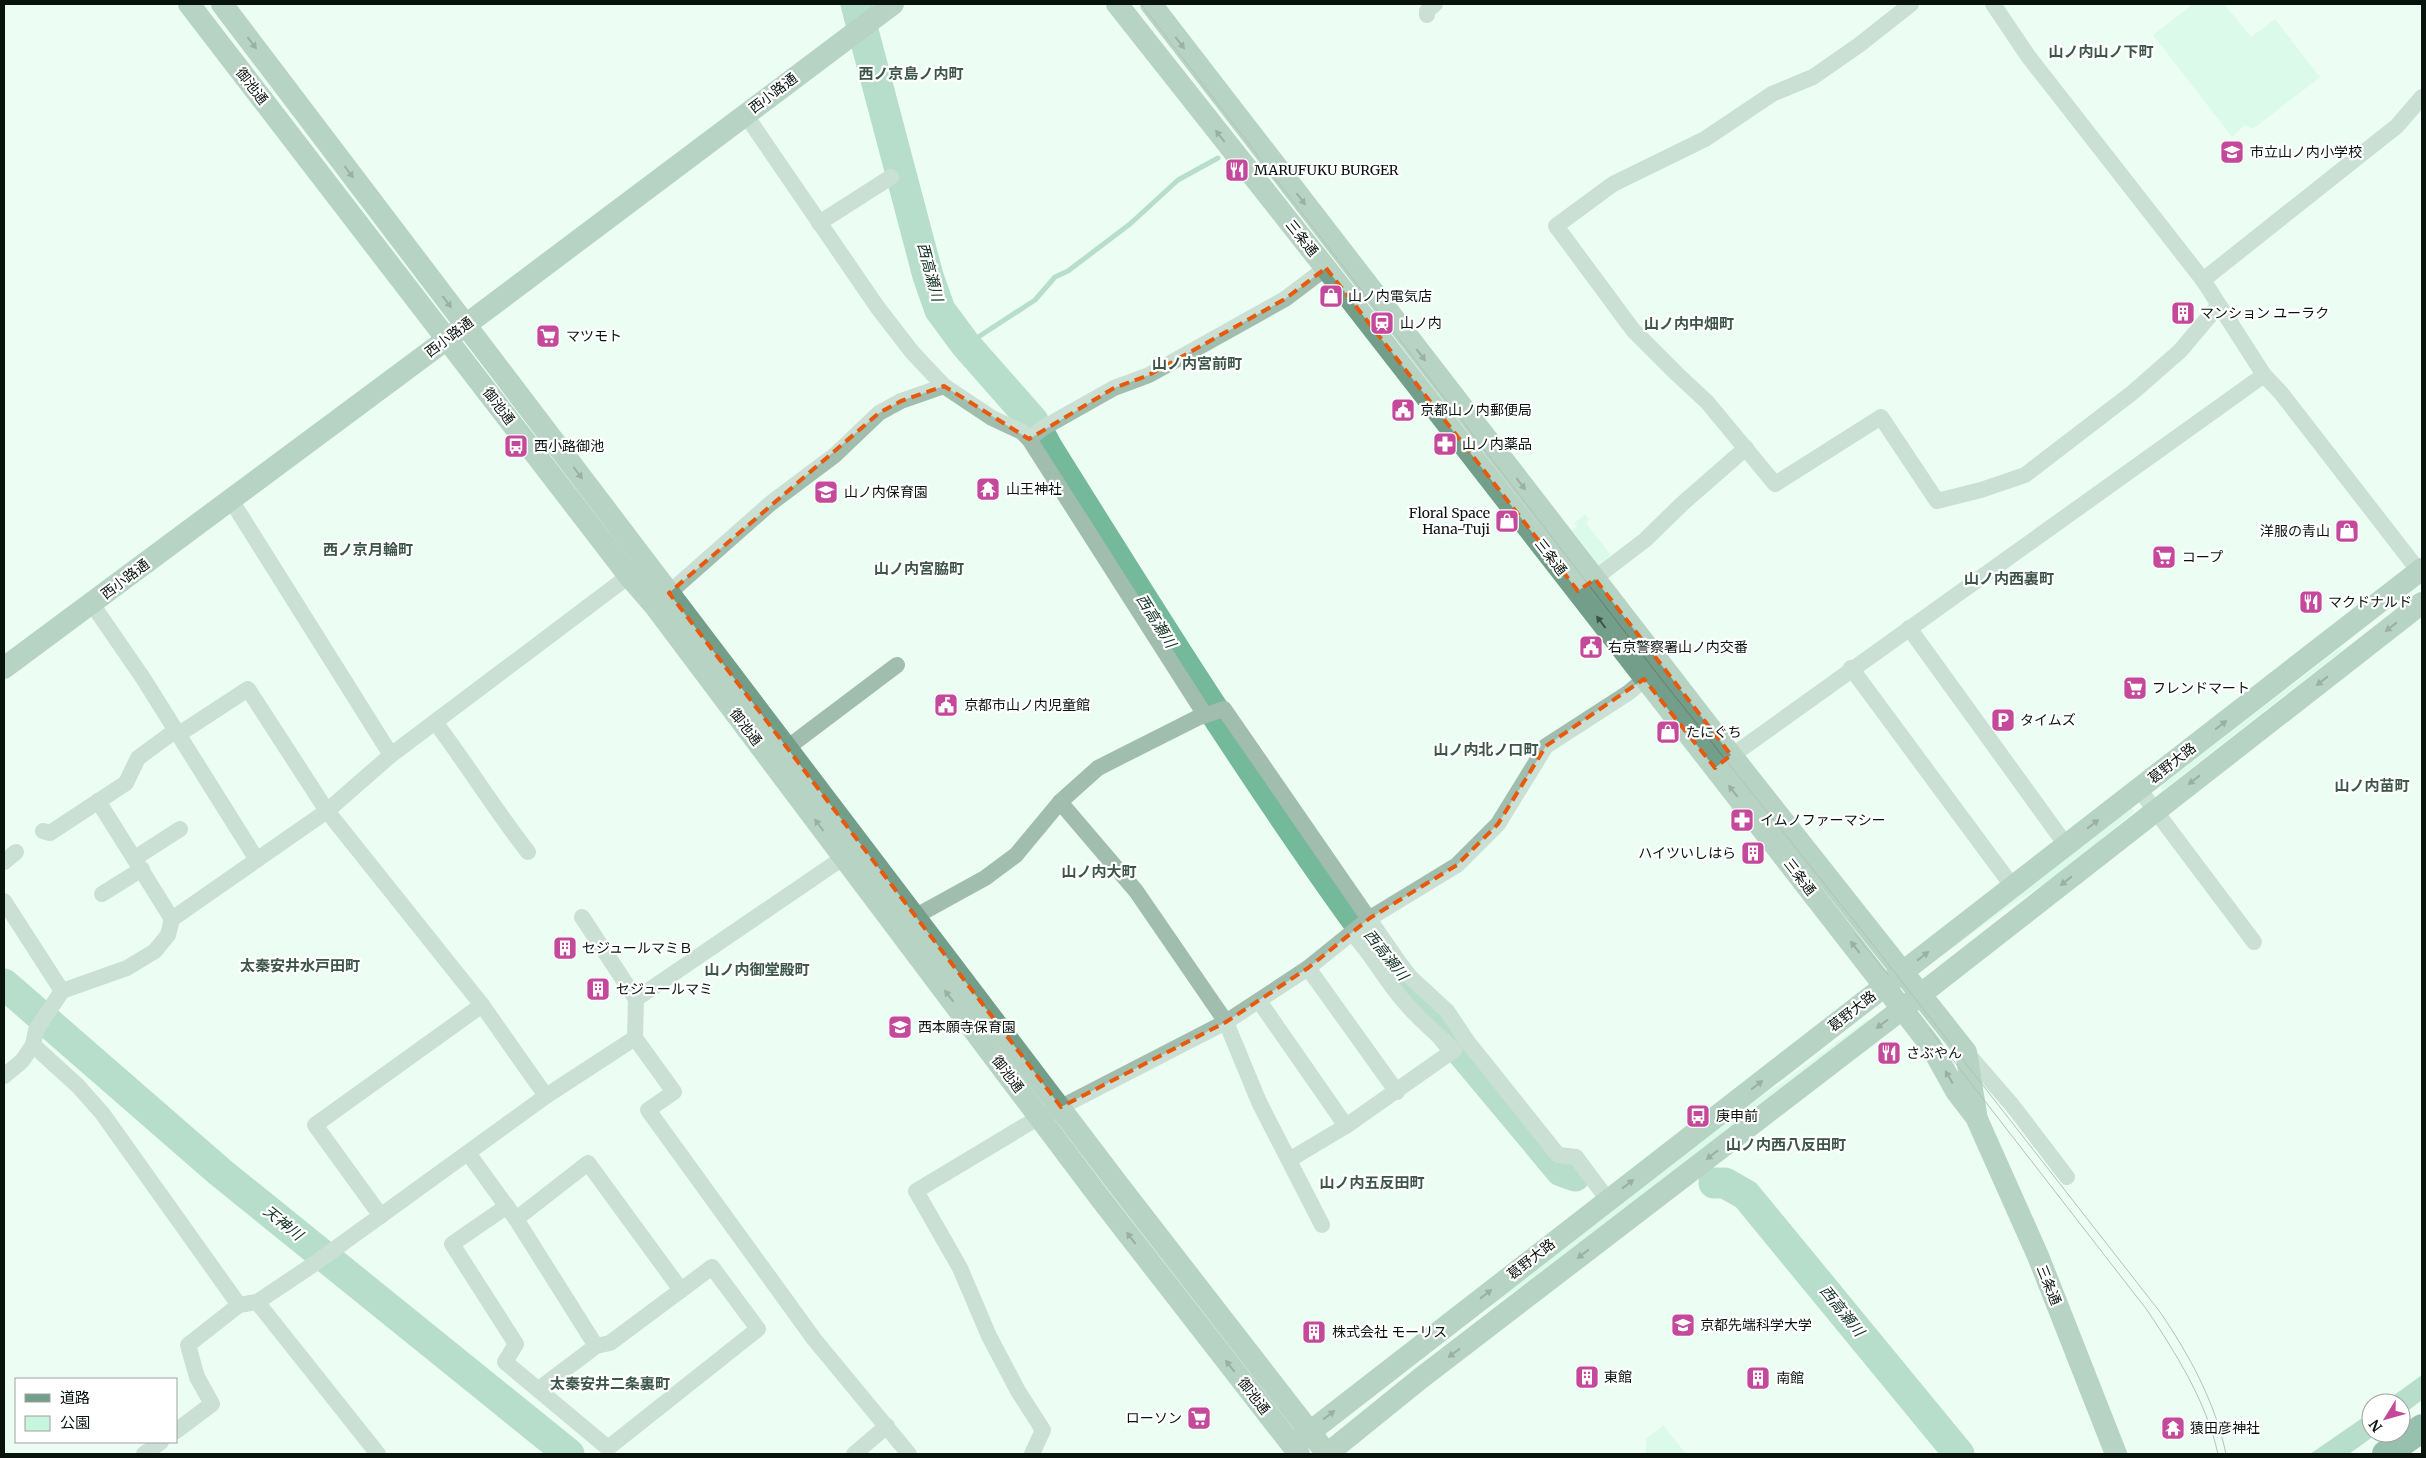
<svg xmlns="http://www.w3.org/2000/svg" width="2426" height="1458" font-family="Merriweather,'Noto Sans JP',serif">
	<style>
		.green { fill: #c7f5de }
		.water { fill: #74b999 }
		.lines { fill: none; stroke-linecap: round; stroke-linejoin: round }
		.stream { stroke: #74b999; stroke-width: 5 }
		.river { stroke: #74b999; stroke-width: 31 }
		.street { stroke: #a0bdae; stroke-width: 16 }
		.secondary { stroke: #739f8a; stroke-width: 22 }
		.highway { stroke: #32775b; stroke-width: 28 }
		.tram { stroke: #6b7871; stroke-width: 1 }
		.oneway { fill: #395246 }
		.marked { fill: none; stroke: #e8590c; stroke-width: 4; stroke-dasharray: 10 6; stroke-linejoin: round }
		.labels { text-anchor: middle; stroke-width: 4.5; stroke-linejoin: round; paint-order: stroke }
		.street-label { font-size: 14px; fill: #09130e; stroke: #fff }
		.poi-label { font-size: 14px; fill: #09130e; stroke: #fff; text-anchor: start }
		.neighbourhood-label { font-size: 15px; font-weight: bold; fill: #3d564a; stroke: #fff }
		.water-label { font-size: 15px; font-style: italic; fill: #123225; stroke: #fff }
	</style>
	<rect width="100%" height="100%" fill="#ecfef4"/>
	<g class="green">
		<path d="M 2193,4 L 2224,4 L 2251,37 L 2275,19 L 2320,77 L 2253,129 L 2245,125 L 2232,137 L 2153,35 Z"/>
		<path d="M 1585,514 L 1589,520 L 1586,523 L 1611,555 L 1599,565 L 1572,530 L 1577,526 L 1574,523 Z"/>
		<path d="M 2340,648 L 2342,649 L 2340,652 L 2163,790 L 2161,789 L 2161,786 Z"/>
		<path d="M 2132,808 L 2134,812 L 2060,874 L 2004,910 L 1942,956 L 1942,952 Z"/>
		<path d="M 1868,1019 L 1870,1021 L 1533,1280 L 1472,1317 L 1719,1123 L 1782,1083 Z"/>
		<path d="M 1663,1425 L 1686,1454 L 1646,1454 L 1646,1439 Z"/>
	</g>
	<g class="water">
		<path d="M 2422,1375 L 2422,1400 L 2401,1416 L 2401,1403 L 2383,1403 Z"/>
		<path d="M 2371,1412 L 2371,1433 L 2378,1433 L 2349,1454 L 2310,1454 Z"/>
	</g>
	<g class="lines">
		<path class="stream" d="M 966,345 L 1035,300 L 1055,277 L 1068,271 L 1130,224 L 1178,180 L 1218,158"/>
		<g class="river">
			<path d="M 856,4 L 928,276 L 940,310 L 966,345 L 1033,421 L 1048,449 C 1146,606 1245,764 1353,915 C 1417,1002 1492,1087 1561,1171 L 1575,1176"/>
			<path d="M 4,984 L 220,1172 L 569,1454"/>
			<path d="M 1714,1183 L 1725,1183 L 1746,1195 L 1959,1454"/>
		</g>
		<g class="street">
			<path d="M 1911,4 L 1859,45 L 1813,77 L 1772,94 L 1705,139 L 1613,184 L 1556,226 L 1633,330 L 1677,374 L 1707,402 L 1775,484 L 1881,417 L 1937,501 L 1981,490 L 2025,475 L 2132,393 L 2180,351 L 2218,306"/>
			<path d="M 1993,4 L 2028,56 L 2203,280 L 2264,375 L 2281,393 L 2422,575"/>
			<path d="M 1427,15 L 1427,11 L 1435,4"/>
			<path d="M 745,114 L 878,308 L 912,352 L 944,386 L 992,418 L 1022,432 L 1029,439 L 1205,715"/>
			<path d="M 819,223 L 891,177"/>
			<path d="M 2203,280 L 2397,126 L 2422,97"/>
			<path d="M 1029,439 L 1043,428 L 1114,388 L 1149,375 L 1285,299 L 1326,268"/>
			<path d="M 231,500 L 391,755"/>
			<path d="M 1586,585 L 1645,540 L 1683,503 L 1746,448"/>
			<path d="M 661,600 L 771,503 L 835,455 L 879,413 L 901,401 L 944,386"/>
			<path d="M 92,604 L 143,678 L 257,860"/>
			<path d="M 1909,628 L 2066,845"/>
			<path d="M 1851,668 L 2013,887"/>
			<path d="M 435,722 C 467,764 495,810 528,852"/>
			<path d="M 179,734 L 248,689 L 327,811 L 482,1005 L 546,1096"/>
			<path d="M 779,754 L 897,665"/>
			<path d="M 1723,762 L 2264,375"/>
			<path d="M 2139,789 L 2254,942"/>
			<path d="M 98,801 L 172,919"/>
			<path d="M 1060,802 L 1136,891 L 1226,1022 L 1259,1102 L 1322,1225"/>
			<path d="M 43,831 L 50,833 L 126,783 L 138,758 L 176,730"/>
			<path d="M 853,851 L 636,999 L 635,1038 L 674,1092 L 648,1110 L 814,1339 L 909,1454"/>
			<path d="M 135,858 L 180,829"/>
			<path d="M 4,862 L 16,852"/>
			<path d="M 102,894 L 142,869"/>
			<path d="M 4,901 L 62,991"/>
			<path d="M 582,917 L 636,999"/>
			<path d="M 907,921 L 985,878 L 1016,855 L 1060,802 L 1098,768 L 1197,718 L 1224,709 L 1407,974 L 1447,1011 L 1467,1041 L 1558,1155 L 1576,1157 L 1608,1200"/>
			<path d="M 1308,968 L 1397,1092"/>
			<path d="M 1259,1001 L 1346,1126"/>
			<path d="M 33,1045 L 78,1086 L 102,1113 L 239,1305"/>
			<path d="M 1966,1052 L 2012,1105 L 2067,1177"/>
			<path d="M 4,1076 L 22,1061 L 33,1045 L 36,1030 L 62,991 L 127,968 L 155,951 L 168,935 L 172,919 L 327,811 L 391,755 L 638,569"/>
			<path d="M 468,1153 L 516,1219 L 596,1346"/>
			<path d="M 1289,1160 L 1346,1126 L 1454,1050 C 1433,1031 1411,1012 1394,989 C 1379,970 1369,951 1352,933"/>
			<path d="M 507,1206 L 452,1244 L 516,1344 L 505,1362 L 608,1448 L 758,1329 L 712,1267 L 610,1343 L 596,1346 L 539,1389"/>
			<path d="M 381,1216 L 315,1125 L 482,1005"/>
			<path d="M 516,1219 L 588,1163 L 681,1290"/>
			<path d="M 257,1302 L 378,1454"/>
			<path d="M 176,1431 L 212,1404 L 197,1377 L 188,1345 L 239,1305 L 257,1302 L 314,1264 L 546,1096 L 635,1038"/>
			<path d="M 144,1454 L 161,1442"/>
			<path d="M 854,1454 L 887,1426"/>
			<path d="M 1032,1454 L 1043,1430 L 1018,1391 L 989,1336 L 960,1268 L 916,1191 L 1026,1125 L 1226,1022 L 1308,968 L 1370,918 L 1457,865 L 1498,824 L 1546,746 L 1628,693 L 1645,679"/>
		</g>
		<g class="secondary">
			<path d="M 189,4 L 629,576 L 654,605 L 1100,1198 L 1299,1454"/>
			<path d="M 222,4 L 1120,1187 L 1327,1454"/>
			<path d="M 1117,4 L 1332,276 L 1931,1046 L 1956,1091 L 1976,1117 L 2038,1256 L 2116,1454"/>
			<path d="M 1151,4 L 1731,755 L 1966,1052 L 1976,1114"/>
			<path d="M 4,668 L 447,339 L 893,4"/>
			<path d="M 1297,1442 L 2422,569"/>
			<path d="M 1327,1454 L 1421,1378 L 1902,1009 L 2422,603"/>
		</g>
		<path class="highway" d="M 2386,1454 L 2422,1428"/>
		<g class="tram">
			<path d="M 1141,4 L 1662,680 L 1878,951 L 2160,1312 C 2190,1356 2215,1402 2226,1454"/>
			<path d="M 1855,934 L 1888,975"/>
			<path d="M 1929,1029 L 2147,1310 C 2177,1355 2206,1401 2218,1454"/>
		</g>
	</g>
	<defs><path id="oneway-solid" d="M-6-.8H1V-3.2L6.5 0L1 3.2V.8H-6Z" transform="scale(1.25)"/></defs>
	<g class="oneway">
		<use href="#oneway-solid" transform="translate(252 43) rotate(53)"/>
		<use href="#oneway-solid" transform="translate(1180 43) rotate(52)"/>
		<use href="#oneway-solid" transform="translate(1220 136) rotate(-128)"/>
		<use href="#oneway-solid" transform="translate(349 172) rotate(53)"/>
		<use href="#oneway-solid" transform="translate(1301 199) rotate(52)"/>
		<use href="#oneway-solid" transform="translate(447 302) rotate(53)"/>
		<use href="#oneway-solid" transform="translate(1421 355) rotate(52)"/>
		<use href="#oneway-solid" transform="translate(578 473) rotate(53)"/>
		<use href="#oneway-solid" transform="translate(1521 484) rotate(52)"/>
		<use href="#oneway-solid" transform="translate(1601 622) rotate(-127)"/>
		<use href="#oneway-solid" transform="translate(2391 627) rotate(142)"/>
		<use href="#oneway-solid" transform="translate(2322 681) rotate(142)"/>
		<use href="#oneway-solid" transform="translate(2221 725) rotate(-38)"/>
		<use href="#oneway-solid" transform="translate(2194 780) rotate(142)"/>
		<use href="#oneway-solid" transform="translate(1733 791) rotate(-128)"/>
		<use href="#oneway-solid" transform="translate(2093 824) rotate(-38)"/>
		<use href="#oneway-solid" transform="translate(819 825) rotate(-127)"/>
		<use href="#oneway-solid" transform="translate(2066 881) rotate(142)"/>
		<use href="#oneway-solid" transform="translate(1855 947) rotate(-128)"/>
		<use href="#oneway-solid" transform="translate(1923 956) rotate(-38)"/>
		<use href="#oneway-solid" transform="translate(949 996) rotate(-128)"/>
		<use href="#oneway-solid" transform="translate(1882 1024) rotate(143)"/>
		<use href="#oneway-solid" transform="translate(1949 1077) rotate(-120)"/>
		<use href="#oneway-solid" transform="translate(1757 1085) rotate(-38)"/>
		<use href="#oneway-solid" transform="translate(1712 1155) rotate(142)"/>
		<use href="#oneway-solid" transform="translate(1628 1184) rotate(-38)"/>
		<use href="#oneway-solid" transform="translate(1131 1238) rotate(-128)"/>
		<use href="#oneway-solid" transform="translate(1583 1254) rotate(143)"/>
		<use href="#oneway-solid" transform="translate(1486 1294) rotate(-38)"/>
		<use href="#oneway-solid" transform="translate(1454 1353) rotate(143)"/>
		<use href="#oneway-solid" transform="translate(1230 1366) rotate(-128)"/>
		<use href="#oneway-solid" transform="translate(1329 1415) rotate(-37)"/>
	</g>
	<path d="M0 0H2426V1458H0ZM 1326,268 L 1578,591 L 1595,579 L 1731,755 L 1715,768 L 1644,679 L 1546,746 L 1498,824 L 1457,865 L 1370,918 L 1308,968 L 1226,1022 L 1061,1107 L 669,593 L 879,413 L 901,401 L 944,386 L 1029,439 L 1114,388 L 1149,375 L 1285,299 Z" fill="#ecfef4" fill-opacity=".55" fill-rule="evenodd"/>
	<path class="marked" d="M 1326,268 L 1578,591 L 1595,579 L 1731,755 L 1715,768 L 1644,679 L 1546,746 L 1498,824 L 1457,865 L 1370,918 L 1308,968 L 1226,1022 L 1061,1107 L 669,593 L 879,413 L 901,401 L 944,386 L 1029,439 L 1114,388 L 1149,375 L 1285,299 Z"/>
	<defs>
		<g id="school-square" transform="scale(1.25)"><rect x="-9" y="-9" width="18" height="18" rx="4" fill="#c4499a" stroke="#fff"/><path d="M0-5L7-2L0 1L-7-2ZM-4 1L0 2.5L4 1V4Q0 6-4 4Z" fill="#fff"/></g>
		<g id="restaurant-square" transform="scale(1.25)"><rect x="-9" y="-9" width="18" height="18" rx="4" fill="#c4499a" stroke="#fff"/><path d="M-5-6h1v4h1v-4h1v4h1v-4h1v5L-1.5 .5V6h-2V.5L-5-1ZM5-6V6H3V1.5H1.5Q1.5-4 5-6Z" fill="#fff"/></g>
		<g id="shop-square" transform="scale(1.25)"><rect x="-9" y="-9" width="18" height="18" rx="4" fill="#c4499a" stroke="#fff"/><path d="M-5-2.5h2.3a2.7 3.5 0 0 1 5.4 0H5L5.5 6h-11ZM-1.5-2.5h3a1.5 2.3 0 0 0-3 0Z" fill="#fff"/></g>
		<g id="building-square" transform="scale(1.25)"><rect x="-9" y="-9" width="18" height="18" rx="4" fill="#c4499a" stroke="#fff"/><path d="M-4-6H4V6H1V3H-1V6H-4ZM-2.5-4.3h1.7v1.8h-1.7ZM.8-4.3h1.7v1.8H.8ZM-2.5-1h1.7V.8h-1.7ZM.8-1h1.7V.8H.8Z" fill="#fff"/></g>
		<g id="station-square" transform="scale(1.25)"><rect x="-9" y="-9" width="18" height="18" rx="4" fill="#c4499a" stroke="#fff"/><path d="M-3-6H3Q5-6 5-4V2Q5 4 3 4L4.5 6H3L1.5 4h-3L-3 6H-4.5L-3 4Q-5 4-5 2V-4Q-5-6-3-6ZM-3.5-4v3h7v-3ZM-3.5 1v1.5H-2V1ZM2 1v1.5H3.5V1Z" fill="#fff"/></g>
		<g id="supermarket-square" transform="scale(1.25)"><rect x="-9" y="-9" width="18" height="18" rx="4" fill="#c4499a" stroke="#fff"/><path d="M-6-5.5h2.5l.6 2H6L4.5 2H-2.5L-4.4-4H-6ZM-1.5 3.2a1.3 1.3 0 1 0 .1 0ZM3 3.2a1.3 1.3 0 1 0 .1 0Z" fill="#fff"/></g>
		<g id="civic-square" transform="scale(1.25)"><rect x="-9" y="-9" width="18" height="18" rx="4" fill="#c4499a" stroke="#fff"/><path d="M-.6-6.5H3V-4.5H.6V-3L4-1V1h2V6H-6V1h2V-1L-.6-3ZM-1.2 2.5V6h2.4V2.5Z" fill="#fff"/></g>
		<g id="pharmacy-square" transform="scale(1.25)"><rect x="-9" y="-9" width="18" height="18" rx="4" fill="#c4499a" stroke="#fff"/><path d="M-2-6h4v4h4v4h-4v4h-4v-4h-4v-4h4Z" fill="#fff"/></g>
		<g id="bus-square" transform="scale(1.25)"><rect x="-9" y="-9" width="18" height="18" rx="4" fill="#c4499a" stroke="#fff"/><path d="M-5-6H5V4H4V6H2V4H-2V6H-4V4H-5ZM-3.5-4V0h7V-4ZM-3.5 1.2v1.5H-2V1.2ZM2 1.2v1.5H3.5V1.2Z" fill="#fff"/></g>
		<g id="temple-square" transform="scale(1.25)"><rect x="-9" y="-9" width="18" height="18" rx="4" fill="#c4499a" stroke="#fff"/><path d="M0-6L5-2H3V0L6.5 2.5H4V6H1.5V3h-3V6H-4V2.5H-6.5L-3 0V-2H-5Z" fill="#fff"/></g>
		<g id="parking-square" transform="scale(1.25)"><rect x="-9" y="-9" width="18" height="18" rx="4" fill="#c4499a" stroke="#fff"/><path d="M-3.5-5.5H1a3.5 3.5 0 0 1 0 7H-1V5.5H-3.5ZM-1-3.4V-.6H.8a1.4 1.4 0 0 0 0-2.8Z" fill="#fff"/></g>
		<g id="university-square" transform="scale(1.25)"><rect x="-9" y="-9" width="18" height="18" rx="4" fill="#c4499a" stroke="#fff"/><path d="M0-5L7-2L0 1L-7-2ZM-4 1L0 2.5L4 1V4Q0 6-4 4Z" fill="#fff"/></g>
	</defs>
	<g fill-rule="evenodd">
		<use href="#school-square" x="2232" y="152"/>
		<use href="#restaurant-square" x="1237" y="170"/>
		<use href="#shop-square" x="1331" y="296"/>
		<use href="#building-square" x="2183" y="313"/>
		<use href="#station-square" x="1382" y="323"/>
		<use href="#supermarket-square" x="548" y="336"/>
		<use href="#civic-square" x="1403" y="410"/>
		<use href="#pharmacy-square" x="1445" y="444"/>
		<use href="#bus-square" x="516" y="446"/>
		<use href="#temple-square" x="988" y="489"/>
		<use href="#school-square" x="826" y="492"/>
		<use href="#shop-square" x="1507" y="521"/>
		<use href="#shop-square" x="2347" y="531"/>
		<use href="#supermarket-square" x="2164" y="557"/>
		<use href="#restaurant-square" x="2311" y="602"/>
		<use href="#civic-square" x="1591" y="647"/>
		<use href="#supermarket-square" x="2135" y="688"/>
		<use href="#civic-square" x="946" y="705"/>
		<use href="#parking-square" x="2003" y="720"/>
		<use href="#shop-square" x="1668" y="732"/>
		<use href="#pharmacy-square" x="1742" y="820"/>
		<use href="#building-square" x="1753" y="853"/>
		<use href="#building-square" x="565" y="948"/>
		<use href="#building-square" x="598" y="989"/>
		<use href="#school-square" x="900" y="1027"/>
		<use href="#restaurant-square" x="1889" y="1053"/>
		<use href="#bus-square" x="1698" y="1116"/>
		<use href="#university-square" x="1683" y="1325"/>
		<use href="#building-square" x="1314" y="1332"/>
		<use href="#building-square" x="1587" y="1377"/>
		<use href="#building-square" x="1758" y="1378"/>
		<use href="#supermarket-square" x="1199" y="1418"/>
		<use href="#temple-square" x="2173" y="1428"/>
	</g>
	<g class="labels">
		<g class="street-label">
			<text transform="translate(252 86) rotate(52)" y="5">御池通</text>
			<text transform="translate(773 93) rotate(-37)" y="5">西小路通</text>
			<text transform="translate(1302 238) rotate(51)" y="5">三条通</text>
			<text transform="translate(449 337) rotate(-37)" y="5">西小路通</text>
			<text transform="translate(499 406) rotate(53)" y="5">御池通</text>
			<text transform="translate(1551 557) rotate(52)" y="5">三条通</text>
			<text transform="translate(125 579) rotate(-37)" y="5">西小路通</text>
			<text transform="translate(746 727) rotate(53)" y="5">御池通</text>
			<text transform="translate(2172 763) rotate(-38)" y="5">葛野大路</text>
			<text transform="translate(1800 877) rotate(52)" y="5">三条通</text>
			<text transform="translate(1852 1011) rotate(-38)" y="5">葛野大路</text>
			<text transform="translate(1008 1074) rotate(53)" y="5">御池通</text>
			<text transform="translate(1531 1259) rotate(-38)" y="5">葛野大路</text>
			<text transform="translate(2049 1285) rotate(68)" y="5">三条通</text>
			<text transform="translate(1254 1396) rotate(52)" y="5">御池通</text>
		</g>
		<g class="poi-label">
			<text x="2250" y="157">市立山ノ内小学校</text>
			<text x="1254" y="175">MARUFUKU BURGER</text>
			<text x="1348" y="301">山ノ内電気店</text>
			<text x="2200" y="318">マンション ユーラク</text>
			<text x="1400" y="328">山ノ内</text>
			<text x="566" y="341">マツモト</text>
			<text x="1420" y="415">京都山ノ内郵便局</text>
			<text x="1462" y="449">山ノ内薬品</text>
			<text x="534" y="451">西小路御池</text>
			<text x="1006" y="494">山王神社</text>
			<text x="844" y="497">山ノ内保育園</text>
			<text x="1490" y="518" text-anchor="end">Floral Space<tspan x="1490" dy="16">Hana-Tuji</tspan></text>
			<text x="2330" y="536" text-anchor="end">洋服の青山</text>
			<text x="2182" y="562">コープ</text>
			<text x="2328" y="607">マクドナルド</text>
			<text x="1608" y="652">右京警察署山ノ内交番</text>
			<text x="2152" y="693">フレンドマート</text>
			<text x="964" y="710">京都市山ノ内児童館</text>
			<text x="2020" y="725">タイムズ</text>
			<text x="1686" y="737">たにぐち</text>
			<text x="1760" y="825">イムノファーマシー</text>
			<text x="1736" y="858" text-anchor="end">ハイツいしはら</text>
			<text x="582" y="953">セジュールマミＢ</text>
			<text x="616" y="994">セジュールマミ</text>
			<text x="918" y="1032">西本願寺保育園</text>
			<text x="1906" y="1058">さぶやん</text>
			<text x="1716" y="1121">庚申前</text>
			<text x="1700" y="1330">京都先端科学大学</text>
			<text x="1332" y="1337">株式会社 モーリス</text>
			<text x="1604" y="1382">東館</text>
			<text x="1776" y="1383">南館</text>
			<text x="1182" y="1423" text-anchor="end">ローソン</text>
			<text x="2190" y="1433">猿田彦神社</text>
		</g>
		<g class="neighbourhood-label">
			<text x="2101" y="57">山ノ内山ノ下町</text>
			<text x="911" y="79">西ノ京島ノ内町</text>
			<text x="1689" y="329">山ノ内中畑町</text>
			<text x="1197" y="369">山ノ内宮前町</text>
			<text x="368" y="555">西ノ京月輪町</text>
			<text x="919" y="574">山ノ内宮脇町</text>
			<text x="2009" y="584">山ノ内西裏町</text>
			<text x="1486" y="755">山ノ内北ノ口町</text>
			<text x="2372" y="791">山ノ内苗町</text>
			<text x="1099" y="877">山ノ内大町</text>
			<text x="300" y="971">太秦安井水戸田町</text>
			<text x="757" y="975">山ノ内御堂殿町</text>
			<text x="1786" y="1150">山ノ内西八反田町</text>
			<text x="1372" y="1188">山ノ内五反田町</text>
			<text x="610" y="1389">太秦安井二条裏町</text>
		</g>
		<g class="water-label">
			<text transform="translate(930 272) rotate(75)" y="5">西高瀬川</text>
			<text transform="translate(1156 621) rotate(58)" y="5">西高瀬川</text>
			<text transform="translate(1386 955) rotate(51)" y="5">西高瀬川</text>
			<text transform="translate(283 1223) rotate(39)" y="5">天神川</text>
			<text transform="translate(1842 1311) rotate(51)" y="5">西高瀬川</text>
		</g>
	</g>
	<rect width="2426" height="1458" fill="none" stroke="#09130e" stroke-width="10"/>
	<rect x="15" y="1378" width="162" height="65" fill="#ffffff" stroke="#9da19f"/>
	<rect x="25" y="1394" width="25" height="8" fill="#739f8a" stroke="#9da19f"/>
	<text x="60" y="1403" font-size="15" fill="#09130e">道路</text>
	<rect x="25" y="1416" width="25" height="15" fill="#c7f5de" stroke="#9da19f"/>
	<text x="60" y="1428" font-size="15" fill="#09130e">公園</text>
	<g transform="translate(2386 1418) rotate(233)"><circle r="24" fill="#ffffff" stroke="#9da19f"/>
	<path d="M0-4L9 19L0 12L-9 19Z" fill="#c4499a"/>
	<text y="-8" font-size="14" font-weight="bold" text-anchor="middle" fill="#09130e">N</text>
	</g>
</svg>
